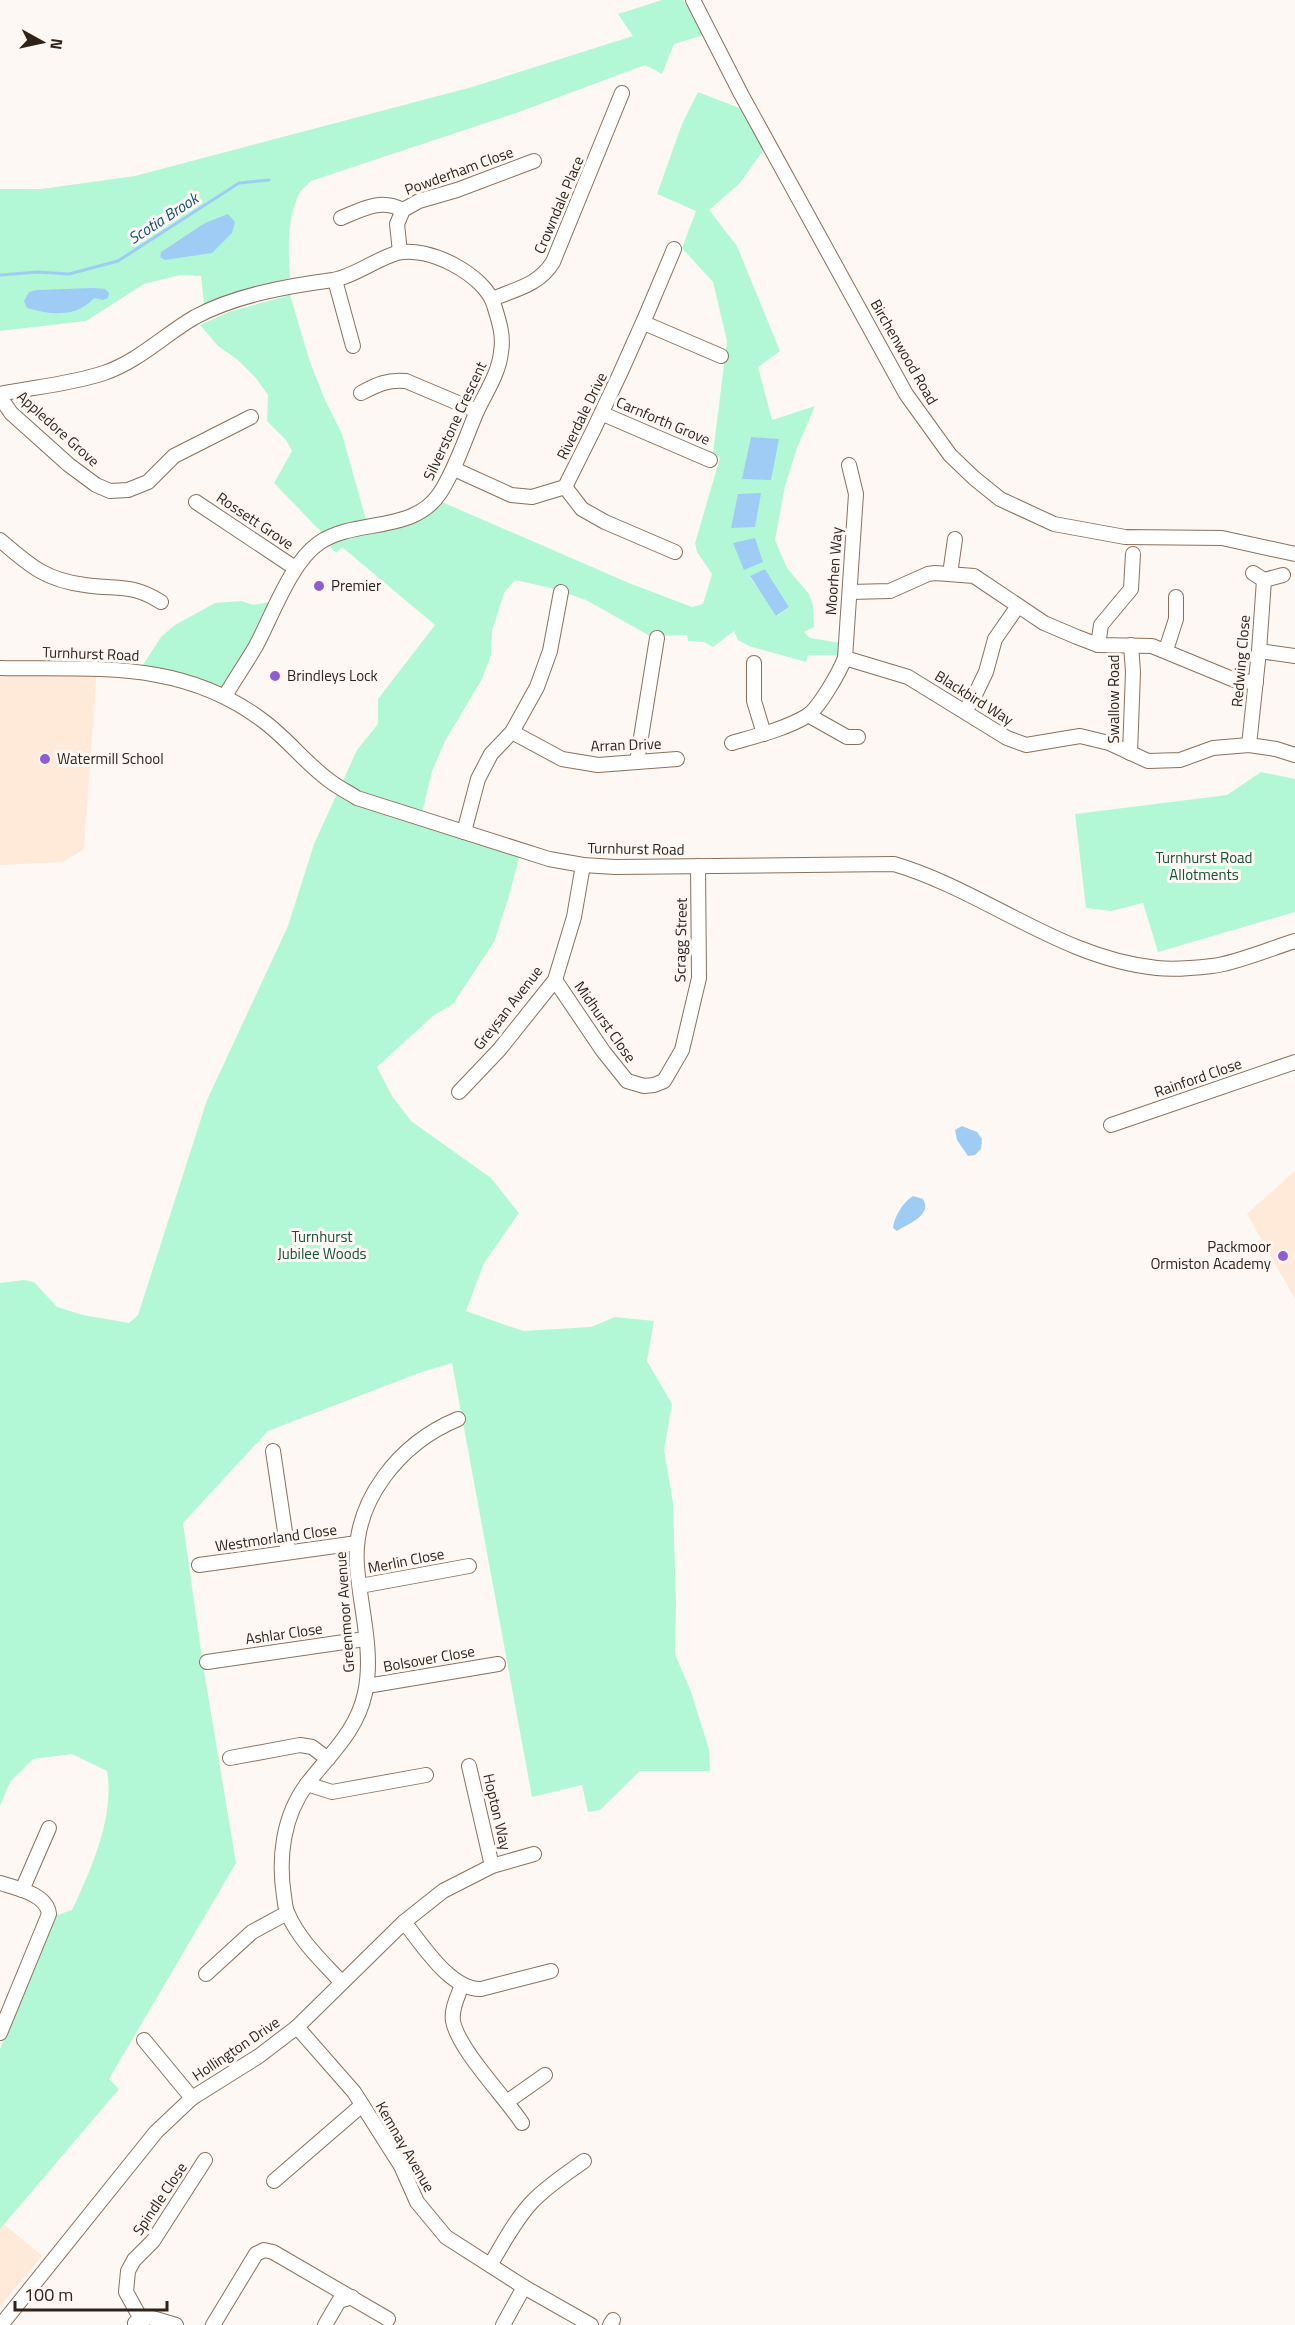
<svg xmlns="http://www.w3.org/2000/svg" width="1295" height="2325" font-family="'Titillium Web',sans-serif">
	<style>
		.built { fill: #ffe9d8 }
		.green { fill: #b2f8d6; fill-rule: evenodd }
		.water { fill: #9fccf5 }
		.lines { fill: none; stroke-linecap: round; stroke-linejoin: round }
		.stream { stroke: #9fccf5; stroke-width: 3 }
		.minor-casing { stroke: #8a705c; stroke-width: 16 }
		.minor { stroke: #fff; stroke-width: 14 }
		.poi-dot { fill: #905cd5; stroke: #fef8f4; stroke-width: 2 }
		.labels { text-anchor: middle; stroke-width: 6; stroke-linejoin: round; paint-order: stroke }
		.street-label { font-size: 15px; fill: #2d231a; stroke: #fef8f4 }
		.poi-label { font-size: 15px; fill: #2d231a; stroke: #fef8f4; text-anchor: start }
		.park-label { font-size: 15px; fill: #135139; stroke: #fef8f4 }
		.water-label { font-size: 16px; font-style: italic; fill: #10507f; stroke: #fef8f4 }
	</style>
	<rect width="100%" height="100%" fill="#fef8f4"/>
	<g class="built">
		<path d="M 0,666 L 97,668 L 84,849 L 63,862 L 0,865 Z"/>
		<path d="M 1295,1171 L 1295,1299 L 1247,1214 Z"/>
		<path d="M 4,2224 L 42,2256 L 0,2306 L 0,2229 Z"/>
	</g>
	<g class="green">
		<path d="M 662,0 L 683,0 L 705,35 L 674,44 L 662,74 L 645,65 L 519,112 L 311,181 C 306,186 300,191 298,196 C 287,221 288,251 290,278 L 204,304 L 201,276 L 180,275 L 144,284 L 86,321 L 0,331 L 0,189 L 41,189 L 135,176 L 472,87 L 633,36 L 618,14 Z"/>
		<path d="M 698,92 L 742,109 L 765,148 L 739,184 L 709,210 L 737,246 L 780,351 L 758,367 L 772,420 L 815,406 L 797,448 L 785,486 L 775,540 L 787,568 L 809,594 L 813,606 L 814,627 L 804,632 L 810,638 L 841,643 L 840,655 L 808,655 L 806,662 L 749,646 L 738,640 L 734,631 L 713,647 L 704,642 L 688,641 L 687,635 L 650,636 L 586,600 L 555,589 L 515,580 L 504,593 L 492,631 L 491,655 L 482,679 L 445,741 L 432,771 L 421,818 L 521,850 L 509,896 L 494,942 L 453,1004 L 434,1015 L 377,1067 L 392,1096 L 411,1121 L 491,1178 L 519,1213 L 484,1263 L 466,1311 L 523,1331 L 591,1327 L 615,1317 L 654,1321 L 647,1361 L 672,1404 L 664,1450 L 673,1503 L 676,1602 L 675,1654 L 691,1692 L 709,1749 L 710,1771 L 640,1771 L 600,1810 L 588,1812 L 582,1785 L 532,1797 L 452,1363 L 419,1373 L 268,1431 L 183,1523 L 203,1665 L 236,1863 L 109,2079 L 119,2089 L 0,2229 L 0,2049 L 54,1916 L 72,1910 C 91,1870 115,1816 107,1771 L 72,1754 L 33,1759 L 10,1782 L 0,1806 L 0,1283 L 24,1280 L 34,1282 L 57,1307 L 83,1315 L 129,1323 L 138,1315 L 207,1100 L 288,926 L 314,844 L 357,750 L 378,724 L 378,699 L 435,625 L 342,547 L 336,553 L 324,540 L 327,538 L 274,483 L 292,451 L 286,440 L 267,421 L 268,395 L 255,377 L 238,360 L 218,346 L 200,325 L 229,312 L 290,295 L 310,362 L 325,400 L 342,434 L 368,527 L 435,499 L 629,583 L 692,607 L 703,604 L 712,574 L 697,552 L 695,543 L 720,458 L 713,453 L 727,341 L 713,282 L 682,248 L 696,211 L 657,194 L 682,124 ZM 765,569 L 789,607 L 777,616 L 750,577 Z"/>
		<path d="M 279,600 L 225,696 L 139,671 L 161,637 L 175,625 L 215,603 L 241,601 L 254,605 Z"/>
		<path d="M 1261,772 L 1295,779 L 1295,912 L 1158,952 L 1143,903 L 1111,911 L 1086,908 L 1075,814 L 1227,795 Z"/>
	</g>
	<g class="water">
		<path d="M 228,214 L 235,222 L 232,233 L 212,253 L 165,260 L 160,257 L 161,252 L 205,223 Z"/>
		<path d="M 92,288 L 105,289 L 109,293 L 108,298 L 103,300 L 94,298 C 76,318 51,315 27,308 L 24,301 L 29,292 L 37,290 Z"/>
		<path d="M 751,437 L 779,439 L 771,480 L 742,479 Z"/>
		<path d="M 761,493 L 755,527 L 731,528 L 738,494 Z"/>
		<path d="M 755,538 L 763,562 L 744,570 L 733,543 Z"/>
		<path d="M 765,569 L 789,607 L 776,616 L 750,576 Z"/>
		<path d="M 962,1126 L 977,1132 L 982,1139 L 981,1149 L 975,1155 L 968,1156 L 957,1140 L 955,1130 Z"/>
		<path d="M 913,1196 L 923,1199 C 933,1215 908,1224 897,1231 L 893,1228 C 894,1217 903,1202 913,1196 Z"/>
	</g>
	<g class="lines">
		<path class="stream" d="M 0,275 L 38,272 L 69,274 L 118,261 L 239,183 L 269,180"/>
		<g class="minor-casing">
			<g id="minor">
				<path d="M 693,0 L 741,94 L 906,394 L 950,455 L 974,478 L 1000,499 L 1054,524 L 1125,537 L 1222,538 L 1295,554"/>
				<path d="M 341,218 C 363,209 380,198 403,210"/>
				<path d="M 400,252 L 397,224 L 403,210 L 419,201 L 457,190 L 534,161"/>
				<path d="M 335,280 L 353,346"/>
				<path d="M 492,299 C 516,289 539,285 553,262 L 622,93"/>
				<path d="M 644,323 L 721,356"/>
				<path d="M 361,393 C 376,385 388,379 406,381 L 477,411"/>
				<path d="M 0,394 C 35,387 71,384 104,373 C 139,361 164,335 195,317 C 236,295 288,286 333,280 C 355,276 376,259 397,253 C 428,245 485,275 494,305 C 499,321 504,336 501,352 C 499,373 486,392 477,411 C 465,439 456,468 440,493 C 413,534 355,518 319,543 C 291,562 272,616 256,646 C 246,663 235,679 225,696"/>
				<path d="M 0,397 L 11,413 L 69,465 L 96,485 L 110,491 L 128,490 L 148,482 L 174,456 L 251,417"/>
				<path d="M 603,414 L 710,460"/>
				<path d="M 454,469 L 511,495 L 532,497 L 565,487 C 605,409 641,330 674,249"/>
				<path d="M 565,487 L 582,509 L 605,522 L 675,552"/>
				<path d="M 196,502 L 295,568"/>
				<path d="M 0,540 C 29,565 45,580 85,585 C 118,590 131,583 161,602"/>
				<path d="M 1253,573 L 1264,580 L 1283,575"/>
				<path d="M 950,574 L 955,539"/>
				<path d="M 850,592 L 890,591 L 928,574 L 935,573 L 974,576 L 1044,623 L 1077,637 L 1098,645 L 1152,646 L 1237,681 L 1256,682"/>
				<path d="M 1098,645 L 1101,625 L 1131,589 L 1133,554"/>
				<path d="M 1166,650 L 1176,619 L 1176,597"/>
				<path d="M 1259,651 L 1295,656"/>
				<path d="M 845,658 L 908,677 L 1007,738 L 1026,745 L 1080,736 L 1109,743 L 1148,761 L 1180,760 L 1213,748 L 1249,745 L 1276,749 L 1295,755"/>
				<path d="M 754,663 L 754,701 L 764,734"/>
				<path d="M 0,668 C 95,670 181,659 262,720 C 287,738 306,764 330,781 C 339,788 348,792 357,798 L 549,859 L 583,865 L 615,867 L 894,864 C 985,891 1060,958 1157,968 C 1174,970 1195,968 1212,966 C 1234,964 1272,948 1295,941"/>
				<path d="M 965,711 L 973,699 L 986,672 L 995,639 L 1018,606"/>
				<path d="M 808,715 L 847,737 L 858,737"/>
				<path d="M 512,732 L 562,759 L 598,765 L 677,759"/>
				<path d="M 732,743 C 756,736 785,729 807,716 C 819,708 839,673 845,658 L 856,494 L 849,465"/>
				<path d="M 1249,745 L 1259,651 L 1264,580"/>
				<path d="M 1130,753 L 1133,672 L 1131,645"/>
				<path d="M 637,762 L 657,638"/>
				<path d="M 464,832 L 478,779 L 491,754 L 512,732 L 537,687 L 550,651 L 561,592"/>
				<path d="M 555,980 L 603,1051 L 627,1081 L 644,1086 L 654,1085 L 664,1081 L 682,1050 L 699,978 L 698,866"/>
				<path d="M 459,1092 L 499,1050 L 555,980 L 574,917 L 583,865"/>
				<path d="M 1111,1125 L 1295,1062"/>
				<path d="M 273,1451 L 288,1552"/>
				<path d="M 199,1565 L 357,1543"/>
				<path d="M 360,1586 L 469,1566"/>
				<path d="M 207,1662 L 365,1639"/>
				<path d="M 367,1686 L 498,1664"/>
				<path d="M 230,1758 L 300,1745 L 312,1747 L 328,1759"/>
				<path d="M 469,1766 L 492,1866"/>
				<path d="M 307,1784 L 332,1792 L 426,1775"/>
				<path d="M 0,1883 C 16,1888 47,1894 49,1914 L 0,2033"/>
				<path d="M 22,1890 L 49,1828"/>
				<path d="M 404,1922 C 422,1944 450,1990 481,1989 L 551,1971"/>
				<path d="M 206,1974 L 252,1932 L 287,1913"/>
				<path d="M 341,1982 C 322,1961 299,1940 288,1914 C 285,1909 285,1902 284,1896 C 278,1858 283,1816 307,1784 C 330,1754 357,1731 365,1693 C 374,1652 360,1607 357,1566 C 352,1501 400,1443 458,1419"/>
				<path d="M 462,1985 C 458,1996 451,2009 453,2021 C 458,2049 505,2097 522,2123"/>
				<path d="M 297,2027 L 354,2092 L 401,2166 L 417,2202 L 446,2237 L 524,2287 L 591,2325"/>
				<path d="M 144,2040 L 192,2098"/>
				<path d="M 508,2101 L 545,2075"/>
				<path d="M 274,2181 L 362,2105"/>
				<path d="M 490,2265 C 503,2244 515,2220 532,2202 C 547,2186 566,2174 584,2161"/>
				<path d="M 141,2319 L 126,2292 L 128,2271 L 134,2260 L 153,2241 L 205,2160"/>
				<path d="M 135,2323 L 149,2317 L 176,2325"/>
				<path d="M 1,2325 L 156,2132 L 192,2098 L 259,2056 L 297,2027 L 404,1922 L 443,1891 L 492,1866 L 534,1854"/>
				<path d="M 213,2325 L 256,2254 L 264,2250 L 273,2252 L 388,2319"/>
				<path d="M 325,2325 L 339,2301 L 352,2297"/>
				<path d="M 503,2325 L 524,2287"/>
				<path d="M 610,2325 L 613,2320"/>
			</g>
		</g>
		<use href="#minor" class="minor"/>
	</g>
	<g class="poi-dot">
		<circle cx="319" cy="586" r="6"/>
		<circle cx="275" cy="676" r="6"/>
		<circle cx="45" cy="759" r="6"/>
		<circle cx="1283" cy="1256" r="6"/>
	</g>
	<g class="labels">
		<g class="street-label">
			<text transform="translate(459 171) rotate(-20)" y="5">Powderham Close</text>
			<text transform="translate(559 205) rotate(-67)" y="5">Crowndale Place</text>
			<text transform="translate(904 352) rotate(60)" y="5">Birchenwood Road</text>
			<text transform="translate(582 416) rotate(-64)" y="5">Riverdale Drive</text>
			<text transform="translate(455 421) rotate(-65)" y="5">Silverstone Crescent</text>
			<text transform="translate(663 421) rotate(23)" y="5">Carnforth Grove</text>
			<text transform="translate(58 429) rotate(42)" y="5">Appledore Grove</text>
			<text transform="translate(255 521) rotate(34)" y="5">Rossett Grove</text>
			<text transform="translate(834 571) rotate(-86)" y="5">Moorhen Way</text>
			<text transform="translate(91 654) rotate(2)" y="5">Turnhurst Road</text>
			<text transform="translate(1241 661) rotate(-85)" y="5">Redwing Close</text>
			<text transform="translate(974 698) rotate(32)" y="5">Blackbird Way</text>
			<text transform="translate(1114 699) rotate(-90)" y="5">Swallow Road</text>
			<text transform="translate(626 745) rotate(-2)" y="5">Arran Drive</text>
			<text transform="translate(636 849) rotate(1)" y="5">Turnhurst Road</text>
			<text transform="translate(681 940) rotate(-89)" y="5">Scragg Street</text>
			<text transform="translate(508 1008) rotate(-52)" y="5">Greysan Avenue</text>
			<text transform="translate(605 1022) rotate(55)" y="5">Midhurst Close</text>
			<text transform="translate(1198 1078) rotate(-19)" y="5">Rainford Close</text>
			<text transform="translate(276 1538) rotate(-8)" y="5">Westmorland Close</text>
			<text transform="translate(406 1561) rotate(-11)" y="5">Merlin Close</text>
			<text transform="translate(345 1612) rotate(-94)" y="5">Greenmoor Avenue</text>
			<text transform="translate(284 1634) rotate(-8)" y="5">Ashlar Close</text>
			<text transform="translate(429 1659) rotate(-10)" y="5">Bolsover Close</text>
			<text transform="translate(497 1812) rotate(77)" y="5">Hopton Way</text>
			<text transform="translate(236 2049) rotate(-34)" y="5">Hollington Drive</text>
			<text transform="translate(405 2147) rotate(60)" y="5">Kemnay Avenue</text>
			<text transform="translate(160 2199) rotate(-56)" y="5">Spindle Close</text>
		</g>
		<g class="poi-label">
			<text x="331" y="591">Premier</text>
			<text x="287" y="681">Brindleys Lock</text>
			<text x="57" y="764">Watermill School</text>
			<text x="1271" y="1252" text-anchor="end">Packmoor<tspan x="1271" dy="17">Ormiston Academy</tspan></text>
		</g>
		<g class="park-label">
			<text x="1204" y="863">Turnhurst Road<tspan x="1204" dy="17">Allotments</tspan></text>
			<text x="322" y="1242">Turnhurst<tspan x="322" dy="17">Jubilee Woods</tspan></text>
		</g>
		<g class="water-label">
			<text transform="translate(163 218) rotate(-33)" y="6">Scotia Brook</text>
		</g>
	</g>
	<g transform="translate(42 42) rotate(98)" stroke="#fef8f4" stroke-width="4.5" paint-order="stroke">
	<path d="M0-4.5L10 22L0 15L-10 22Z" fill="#2d231a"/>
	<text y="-9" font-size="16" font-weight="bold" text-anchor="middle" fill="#2d231a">N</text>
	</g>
	<path d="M15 2301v9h152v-9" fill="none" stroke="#2d231a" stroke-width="3"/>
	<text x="24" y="2301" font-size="18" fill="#2d231a" stroke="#fef8f4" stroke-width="4.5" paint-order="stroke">100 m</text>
</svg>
